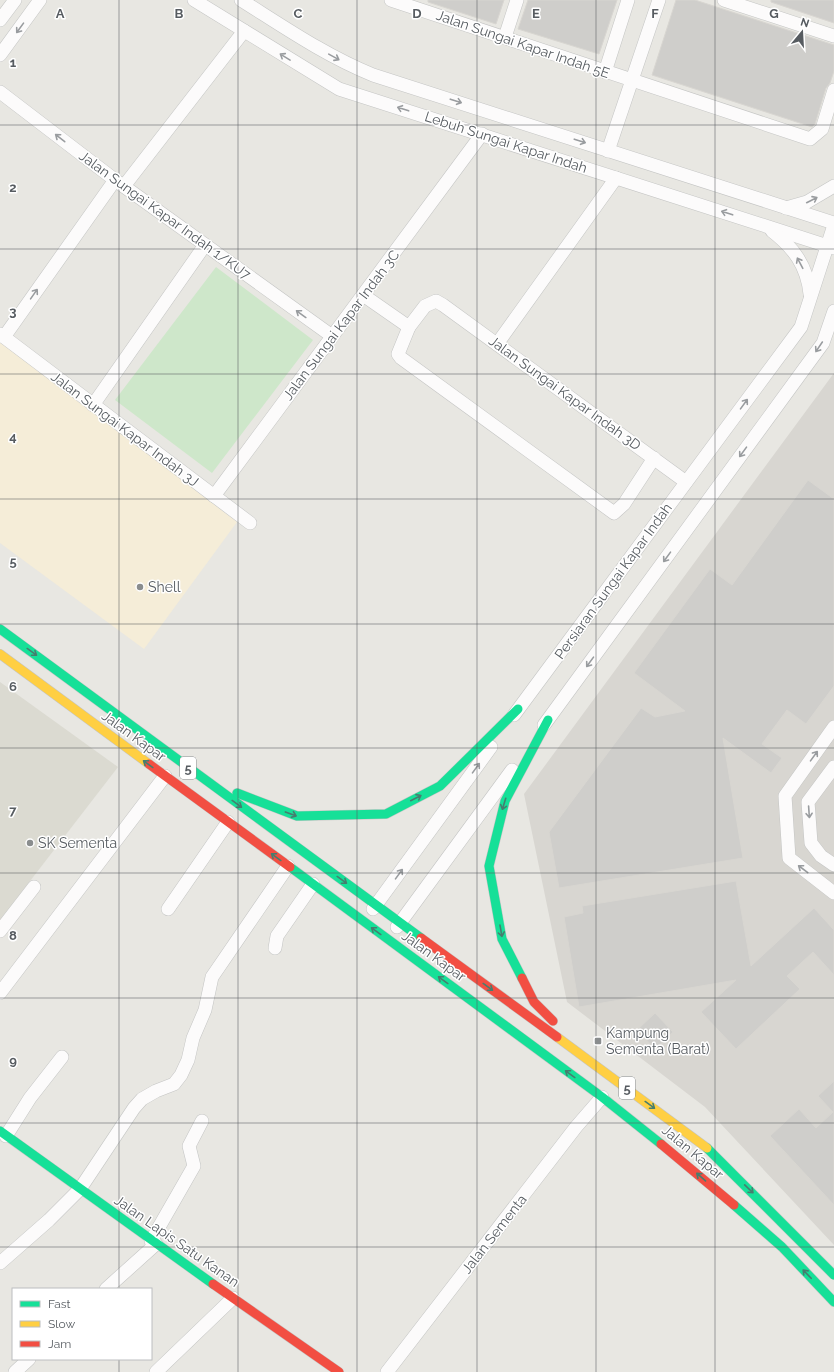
<svg xmlns="http://www.w3.org/2000/svg" width="834" height="1372" font-family="Raleway,sans-serif">
	<style>
		.commercial { fill: #f5edd8 }
		.industrial { fill: #d8d6d1 }
		.education { fill: #dbdad1 }
		.green { fill: #cee7ca }
		.building { fill: #cfcecb; stroke: #d8d6d1 }
		.lines { fill: none; stroke-linecap: round; stroke-linejoin: round }
		.street-casing { stroke: #c4c5c4; stroke-width: 14 }
		.fast-casing { stroke: #c4c5c4; stroke-width: 10 }
		.slow-casing { stroke: #c4c5c4; stroke-width: 10 }
		.jam-casing { stroke: #c4c5c4; stroke-width: 10 }
		.street { stroke: #fcfbfb; stroke-width: 13 }
		.fast { stroke: #16e098; stroke-width: 9 }
		.slow { stroke: #ffcf43; stroke-width: 9 }
		.jam { stroke: #f24e42; stroke-width: 9 }
		.oneway { stroke: #999c9f }
		.oneway2 { stroke: #477d6f }
		.grid { fill: none; stroke: #575c61; stroke-width: 1; stroke-opacity: 0.55 }
		.poi-dot { fill: #8a8d8e; stroke: #fff; stroke-width: 1.5 }
		.labels { text-anchor: middle; stroke-width: 3; stroke-linejoin: round; paint-order: stroke }
		.shield { fill: #fff; stroke: #898d90; stroke-width: 1 }
		.shield-label { font-size: 13px; font-weight: bold; fill: #575c61 }
		.street-label { font-size: 14px; fill: #575c61; stroke: #fff }
		.poi-label { font-size: 14px; fill: #575c61; stroke: #fff; text-anchor: start }
		.grid-label { font-size: 13px; text-anchor: middle; font-weight: bold; fill: #575c61; stroke: #fff; stroke-width: 3; stroke-linejoin: round; paint-order: stroke }
	</style>
	<rect width="100%" height="100%" fill="#e8e7e2"/>
	<path class="commercial" d="M 0,341 L 237,522 L 144,649 L 0,543 Z"/>
	<path class="industrial" d="M 834,373 L 834,1245 L 705,1107 L 567,1002 L 524,794 Z"/>
	<path class="education" d="M 0,682 L 118,767 L 0,920 Z"/>
	<path class="green" d="M 216,267 L 313,340 L 212,473 L 115,400 Z"/>
	<g class="building">
		<path d="M 428,0 L 504,0 L 496,24 L 428,2 Z"/>
		<path d="M 528,0 L 617,0 L 599,54 L 518,29 Z"/>
		<path d="M 676,0 L 695,0 L 834,45 L 834,71 L 830,83 L 826,88 L 815,124 L 812,127 L 652,75 Z"/>
		<path d="M 771,0 L 834,0 L 834,23 L 771,2 Z"/>
		<path d="M 808,480 L 834,499 L 834,686 L 806,724 L 787,710 L 762,744 L 782,758 L 771,773 L 723,738 L 743,858 L 559,888 L 549,832 L 641,708 L 655,717 L 685,711 L 634,673 L 710,569 L 732,585 Z"/>
		<path d="M 736,881 L 751,966 L 814,908 L 834,930 L 834,975 L 813,952 L 787,976 L 800,989 L 736,1049 L 701,1012 L 736,980 L 579,1007 L 564,917 L 583,913 L 582,906 Z"/>
		<path d="M 655,1013 L 673,1032 L 655,1049 L 637,1030 Z"/>
		<path d="M 834,1081 L 834,1205 L 770,1136 L 799,1109 L 816,1128 L 833,1112 L 818,1096 Z"/>
	</g>
	<g class="lines">
		<g class="street-casing">
			<g id="street">
				<path d="M 194,0 L 339,89 L 834,248"/>
				<path d="M 241,0 C 284,27 326,56 373,75 L 834,223"/>
				<path d="M 391,0 L 810,139 L 822,129 L 834,90"/>
				<path d="M 724,0 L 834,36"/>
				<path d="M 0,20 L 15,0"/>
				<path d="M 505,37 L 517,0"/>
				<path d="M 0,55 L 40,0"/>
				<path d="M 605,72 L 628,0"/>
				<path d="M 0,92 L 115,180 L 332,336"/>
				<path d="M 608,151 L 659,0"/>
				<path d="M 124,186 L 244,31"/>
				<path d="M 786,208 L 807,202 L 834,186"/>
				<path d="M 772,231 C 794,248 807,266 810,294"/>
				<path d="M 363,295 L 409,327 L 425,306 L 436,301 L 443,305 L 686,482"/>
				<path d="M 409,327 L 398,354 L 401,358 L 614,513 L 624,504 L 654,458"/>
				<path d="M 0,334 L 250,523"/>
				<path d="M 4,337 L 115,180"/>
				<path d="M 497,344 L 616,178"/>
				<path d="M 93,405 L 205,245"/>
				<path d="M 214,496 L 482,134"/>
				<path d="M 514,715 L 801,327 L 834,225"/>
				<path d="M 544,725 L 823,343 L 834,311"/>
				<path d="M 834,727 L 785,796 L 789,858 L 834,893"/>
				<path d="M 834,767 L 808,802 L 811,843 L 821,856 L 834,865"/>
				<path d="M 168,909 L 228,822"/>
				<path d="M 373,909 L 491,747"/>
				<path d="M 397,927 L 512,770"/>
				<path d="M 0,931 L 34,887"/>
				<path d="M 275,948 L 277,936 L 313,884"/>
				<path d="M 0,993 L 165,776"/>
				<path d="M 6,1136 L 30,1098 L 62,1057"/>
				<path d="M 151,1241 L 194,1166 L 189,1146 L 202,1121"/>
				<path d="M 0,1263 L 49,1220 L 80,1189 L 134,1108 L 142,1099 L 156,1091 L 174,1084 L 181,1075 L 188,1060 L 193,1038 L 205,1010 L 212,977 L 288,866"/>
				<path d="M 106,1289 L 156,1244"/>
				<path d="M 15,1372 L 29,1359"/>
				<path d="M 156,1372 L 233,1298"/>
				<path d="M 387,1372 L 576,1127 L 602,1097"/>
			</g>
		</g>
		<g class="fast-casing">
			<g id="fast">
				<path d="M 0,629 L 421,938"/>
				<path d="M 237,793 L 297,816 L 386,814 L 440,786 L 518,709"/>
				<path d="M 290,867 L 602,1097 L 661,1144"/>
				<path d="M 522,978 L 502,939 L 489,866 L 505,801 L 548,720"/>
				<path d="M 0,1131 L 213,1284"/>
				<path d="M 707,1148 L 834,1275"/>
				<path d="M 734,1205 L 782,1247 L 834,1302"/>
			</g>
		</g>
		<g class="slow-casing">
			<g id="slow">
				<path d="M 0,654 L 149,764"/>
				<path d="M 557,1037 L 707,1148"/>
			</g>
		</g>
		<g class="jam-casing">
			<g id="jam">
				<path d="M 149,764 L 290,867"/>
				<path d="M 421,938 L 557,1037"/>
				<path d="M 522,978 L 534,1002 L 553,1021"/>
				<path d="M 661,1144 L 734,1205"/>
				<path d="M 213,1284 L 339,1372"/>
			</g>
		</g>
		<use href="#street" class="street"/>
		<use href="#fast" class="fast"/>
		<use href="#slow" class="slow"/>
		<use href="#jam" class="jam"/>
	</g>
	<defs><path id="oneway-shaft" d="M-6 0H5M1.5-3L5.5 0L1.5 3" fill="none" stroke-width="1.6" stroke-linecap="round" stroke-linejoin="round"/></defs>
	<g class="oneway">
		<use href="#oneway-shaft" transform="translate(20 28) rotate(126)"/>
		<use href="#oneway-shaft" transform="translate(285 57) rotate(-148)"/>
		<use href="#oneway-shaft" transform="translate(334 57) rotate(29)"/>
		<use href="#oneway-shaft" transform="translate(456 101) rotate(18)"/>
		<use href="#oneway-shaft" transform="translate(403 109) rotate(-162)"/>
		<use href="#oneway-shaft" transform="translate(60 138) rotate(-142)"/>
		<use href="#oneway-shaft" transform="translate(580 141) rotate(18)"/>
		<use href="#oneway-shaft" transform="translate(812 200) rotate(-27)"/>
		<use href="#oneway-shaft" transform="translate(727 213) rotate(-162)"/>
		<use href="#oneway-shaft" transform="translate(800 263) rotate(-118)"/>
		<use href="#oneway-shaft" transform="translate(34 294) rotate(-55)"/>
		<use href="#oneway-shaft" transform="translate(301 314) rotate(-144)"/>
		<use href="#oneway-shaft" transform="translate(819 347) rotate(124)"/>
		<use href="#oneway-shaft" transform="translate(744 404) rotate(-54)"/>
		<use href="#oneway-shaft" transform="translate(743 452) rotate(126)"/>
		<use href="#oneway-shaft" transform="translate(667 557) rotate(126)"/>
		<use href="#oneway-shaft" transform="translate(590 662) rotate(126)"/>
		<use href="#oneway-shaft" transform="translate(814 756) rotate(-54)"/>
		<use href="#oneway-shaft" transform="translate(476 768) rotate(-54)"/>
		<use href="#oneway-shaft" transform="translate(809 812) rotate(86)"/>
		<use href="#oneway-shaft" transform="translate(803 869) rotate(-143)"/>
		<use href="#oneway-shaft" transform="translate(399 874) rotate(-54)"/>
	</g>
	<g class="oneway2">
		<use href="#oneway-shaft" transform="translate(32 652) rotate(36)"/>
		<use href="#oneway-shaft" transform="translate(148 764) rotate(-144)"/>
		<use href="#oneway-shaft" transform="translate(416 798) rotate(-27)"/>
		<use href="#oneway-shaft" transform="translate(237 804) rotate(36)"/>
		<use href="#oneway-shaft" transform="translate(504 804) rotate(107)"/>
		<use href="#oneway-shaft" transform="translate(291 814) rotate(20)"/>
		<use href="#oneway-shaft" transform="translate(276 857) rotate(-144)"/>
		<use href="#oneway-shaft" transform="translate(342 880) rotate(36)"/>
		<use href="#oneway-shaft" transform="translate(376 931) rotate(-144)"/>
		<use href="#oneway-shaft" transform="translate(501 931) rotate(80)"/>
		<use href="#oneway-shaft" transform="translate(443 980) rotate(-144)"/>
		<use href="#oneway-shaft" transform="translate(488 987) rotate(36)"/>
		<use href="#oneway-shaft" transform="translate(570 1074) rotate(-144)"/>
		<use href="#oneway-shaft" transform="translate(650 1105) rotate(36)"/>
		<use href="#oneway-shaft" transform="translate(701 1177) rotate(-139)"/>
		<use href="#oneway-shaft" transform="translate(749 1189) rotate(44)"/>
		<use href="#oneway-shaft" transform="translate(807 1274) rotate(-134)"/>
	</g>
	<path class="grid" d="M 119,0 L 119,1289M 238,0 L 238,1372M 357,0 L 357,1372M 477,0 L 477,1372M 596,0 L 596,1372M 715,0 L 715,1372M 0,125 L 834,125M 0,249 L 834,249M 0,374 L 834,374M 0,499 L 834,499M 0,624 L 834,624M 0,748 L 834,748M 0,873 L 834,873M 0,998 L 834,998M 0,1123 L 834,1123M 0,1247 L 834,1247M 119,1359 L 119,1372"/>
	<g class="poi-dot">
		<circle cx="140" cy="587" r="4"/>
		<circle cx="30" cy="843" r="4"/>
		<rect x="594" y="1037" width="8" height="8" rx="2"/>
	</g>
	<g class="labels">
		<g class="shield">
			<rect x="180" y="757" width="16" height="22" rx="3"/>
			<rect x="619" y="1077" width="16" height="22" rx="3"/>
		</g>
		<g class="shield-label">
			<text x="188" y="773">5</text>
			<text x="627" y="1093">5</text>
		</g>
		<g class="street-label">
			<text transform="translate(523 44) rotate(19)" y="5">Jalan Sungai Kapar Indah 5E</text>
			<text transform="translate(506 142) rotate(18)" y="5">Lebuh Sungai Kapar Indah</text>
			<text transform="translate(165 215) rotate(36)" y="5">Jalan Sungai Kapar Indah 1/KU7</text>
			<text transform="translate(341 325) rotate(-53)" y="5">Jalan Sungai Kapar Indah 3C</text>
			<text transform="translate(565 393) rotate(36)" y="5">Jalan Sungai Kapar Indah 3D</text>
			<text transform="translate(125 429) rotate(37)" y="5">Jalan Sungai Kapar Indah 3J</text>
			<text transform="translate(613 581) rotate(-54)" y="5">Persiaran Sungai Kapar Indah</text>
			<text transform="translate(134 736) rotate(36)" y="5">Jalan Kapar</text>
			<text transform="translate(434 956) rotate(36)" y="5">Jalan Kapar</text>
			<text transform="translate(693 1152) rotate(40)" y="5">Jalan Kapar</text>
			<text transform="translate(494 1234) rotate(-52)" y="5">Jalan Sementa</text>
			<text transform="translate(177 1241) rotate(35)" y="5">Jalan Lapis Satu Kanan</text>
		</g>
		<g class="poi-label">
			<text x="148" y="592">Shell</text>
			<text x="38" y="848">SK Sementa</text>
			<text x="606" y="1038">Kampung<tspan x="606" dy="16">Sementa (Barat)</tspan></text>
		</g>
	</g>
	<g class="grid-label">
		<text x="60" y="18">A</text>
		<text x="179" y="18">B</text>
		<text x="298" y="18">C</text>
		<text x="417" y="18">D</text>
		<text x="536" y="18">E</text>
		<text x="655" y="18">F</text>
		<text x="774" y="18">G</text>
		<text x="13" y="67">1</text>
		<text x="13" y="192">2</text>
		<text x="13" y="316">3</text>
		<text x="13" y="441">4</text>
		<text x="13" y="566">5</text>
		<text x="13" y="691">6</text>
		<text x="13" y="815">7</text>
		<text x="13" y="940">8</text>
		<text x="13" y="1065">9</text>
	</g>
	<rect x="12" y="1288" width="140" height="72" fill="#ffffff" stroke="#bcbec0"/>
	<rect x="20" y="1301" width="20" height="6" fill="#16e098" stroke="#bcbec0"/>
	<text x="48" y="1308" font-size="12" fill="#575c61">Fast</text>
	<rect x="20" y="1321" width="20" height="6" fill="#ffcf43" stroke="#bcbec0"/>
	<text x="48" y="1328" font-size="12" fill="#575c61">Slow</text>
	<rect x="20" y="1341" width="20" height="6" fill="#f24e42" stroke="#bcbec0"/>
	<text x="48" y="1348" font-size="12" fill="#575c61">Jam</text>
	<g transform="translate(802 32) rotate(18)" stroke="#ffffff" stroke-width="3" paint-order="stroke">
	<path d="M0-3L7 15L0 10L-7 15Z" fill="#575c61"/>
	<text y="-6" font-size="11" font-weight="bold" text-anchor="middle" fill="#575c61">N</text>
	</g>
</svg>
